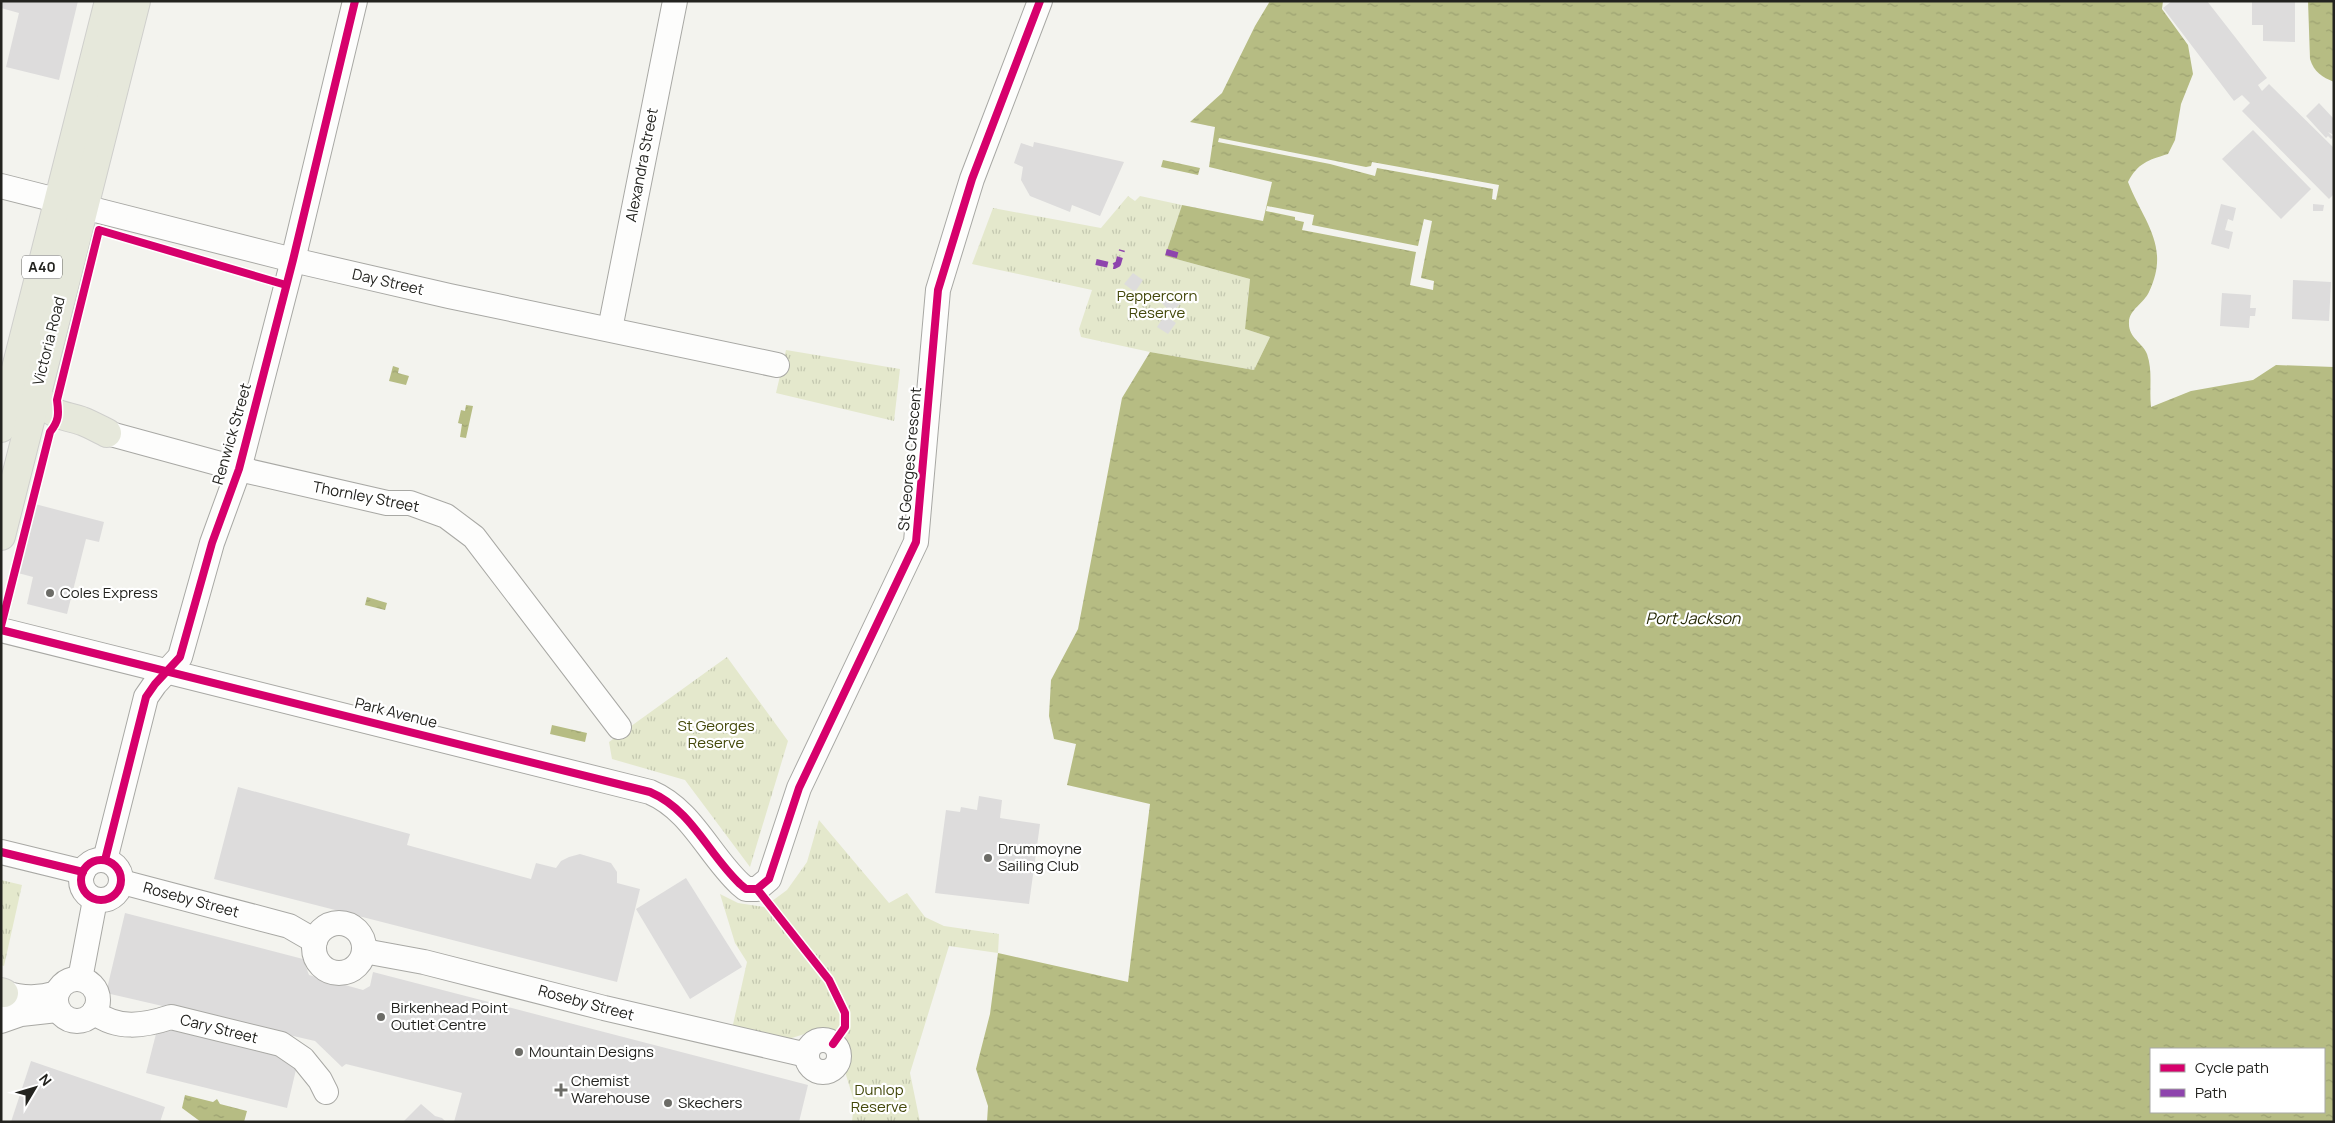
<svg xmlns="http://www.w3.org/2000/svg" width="2335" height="1123" font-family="Manrope,sans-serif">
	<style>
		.park { fill: url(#park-tufts) }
		.water { fill: url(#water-ripples); fill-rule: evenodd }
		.pier { fill: #f3f3ee }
		.building { fill: #dddcdc }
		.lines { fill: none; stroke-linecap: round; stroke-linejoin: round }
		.minor-casing { stroke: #a8a8a4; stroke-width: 26 }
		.highway-casing { stroke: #cfcfcc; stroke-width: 30 }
		.minor { stroke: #fdfdfc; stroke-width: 24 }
		.highway { stroke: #e6e8db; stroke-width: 28 }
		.quiet { stroke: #8e44ad; stroke-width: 6; stroke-dasharray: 12 6; stroke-linecap: butt }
		.cycleway-casing { stroke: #fff; stroke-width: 11 }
		.cycleway { stroke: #d6006c; stroke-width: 8 }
		.poi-dot { fill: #6c6c67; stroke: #fff; stroke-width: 2 }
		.labels { text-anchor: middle; stroke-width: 4.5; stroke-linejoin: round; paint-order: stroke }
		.shield { fill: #fff; stroke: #656562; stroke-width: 1 }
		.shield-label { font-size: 14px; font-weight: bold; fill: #23231f }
		.street-label { font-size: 15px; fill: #23231f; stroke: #fff }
		.park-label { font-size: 15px; fill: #43480a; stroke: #fff }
		.poi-label { font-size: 15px; fill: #23231f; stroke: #fff; text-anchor: start }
		.water-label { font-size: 16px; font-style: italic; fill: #292c08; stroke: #fff }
	</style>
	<defs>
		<pattern id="park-tufts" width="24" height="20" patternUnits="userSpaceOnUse" patternTransform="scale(1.25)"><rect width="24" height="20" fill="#e4e8cc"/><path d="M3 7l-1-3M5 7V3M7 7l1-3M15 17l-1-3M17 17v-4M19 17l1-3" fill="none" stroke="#c3c7af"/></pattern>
		<pattern id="water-ripples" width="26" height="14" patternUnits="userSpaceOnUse" patternTransform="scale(1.25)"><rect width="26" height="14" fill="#b6bc83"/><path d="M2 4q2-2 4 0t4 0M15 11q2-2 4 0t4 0" fill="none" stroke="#9ca171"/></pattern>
	</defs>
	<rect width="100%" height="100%" fill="#f3f3ee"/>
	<g class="park">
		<path d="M 1128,196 L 1135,201 L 1140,196 L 1182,205 L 1165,256 L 1250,279 L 1245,329 L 1270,337 L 1254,370 L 1150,352 L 1081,337 L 1079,329 L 1092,290 L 972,264 L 993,208 L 1101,228 Z"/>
		<path d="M 786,350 L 900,369 L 894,421 L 776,393 Z"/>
		<path d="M 727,657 L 788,741 L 750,867 L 685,780 L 612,759 L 609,742 Z"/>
		<path d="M 819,820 L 889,903 L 907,893 L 925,917 L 944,926 L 999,934 L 998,953 L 949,946 L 910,1073 L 920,1122 L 852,1122 L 854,1101 L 846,1075 L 846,1058 L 843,1043 L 831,1034 L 811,1032 L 782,1041 L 732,1029 L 747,962 L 735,943 L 720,894 L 738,903 L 764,907 L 787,890 L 807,862 Z"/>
		<path d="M 1,880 L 22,885 L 4,966 L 1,965 Z"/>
	</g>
	<g class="water">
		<path d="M 1270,1 L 2163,1 L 2162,9 L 2188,45 L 2193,74 L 2181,104 L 2175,140 L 2168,154 C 2148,160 2138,163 2128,182 C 2143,221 2171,246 2149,292 C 2144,303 2129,310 2129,322 C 2128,338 2142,342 2147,354 C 2153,371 2149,389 2151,407 L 2191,391 L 2253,380 L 2276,365 L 2334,367 L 2334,1122 L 987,1122 L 988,1106 L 976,1069 L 990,1014 L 998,953 L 1128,982 L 1150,804 L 1067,785 L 1076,744 L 1054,739 L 1049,716 L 1051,680 L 1078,629 L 1122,398 L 1150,352 L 1254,370 L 1270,337 L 1245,329 L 1250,279 L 1165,256 L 1182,205 L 1263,221 L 1272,182 L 1209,167 L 1215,127 L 1190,122 L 1222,93 L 1255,26 ZM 2151,1049 L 2324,1049 L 2324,1112 L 2151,1112 Z"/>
		<path d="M 2308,1 L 2334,1 L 2334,82 C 2322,77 2314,72 2310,59 Z"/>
		<path d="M 1163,160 L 1200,168 L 1198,175 L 1161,167 Z"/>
		<path d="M 393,366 L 399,368 L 398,373 L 409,376 L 406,385 L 389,381 Z"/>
		<path d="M 466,405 L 473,406 L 466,438 L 460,437 L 462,424 L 458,423 L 461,410 L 465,411 Z"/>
		<path d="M 367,597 L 387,603 L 385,610 L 365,605 Z"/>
		<path d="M 552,725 L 587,733 L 585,742 L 550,734 Z"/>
		<path d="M 185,1095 L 213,1102 L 217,1099 L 220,1104 L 247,1111 L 244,1122 L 201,1122 L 182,1108 Z"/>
	</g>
	<g class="pier">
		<path d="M 1219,138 L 1366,167 L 1371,166 L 1372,162 L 1499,185 L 1496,200 L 1492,199 L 1493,189 L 1377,168 L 1375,176 L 1330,164 L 1218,142 Z"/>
		<path d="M 1267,206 L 1314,215 L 1312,225 L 1418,246 L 1424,219 L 1432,221 L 1421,278 L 1434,281 L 1433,290 L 1410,285 L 1416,252 L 1302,230 L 1304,222 L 1295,220 L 1295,217 L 1266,211 Z"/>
	</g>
	<g class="building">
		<path d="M 1,1 L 78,1 L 59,80 L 6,67 L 19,13 L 1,8 Z"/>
		<path d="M 2172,1 L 2207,1 L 2267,78 L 2258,85 L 2262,91 L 2269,84 L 2334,148 L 2334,194 L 2329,199 L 2242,111 L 2250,103 L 2242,95 L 2234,101 L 2163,8 Z"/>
		<path d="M 2252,1 L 2295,1 L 2295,42 L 2263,41 L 2263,25 L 2252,25 Z"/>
		<path d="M 2319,103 L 2334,119 L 2334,135 L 2328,132 L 2333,137 L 2331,139 L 2328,136 L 2326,138 L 2306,116 Z"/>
		<path d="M 2253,130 L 2311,189 L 2281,219 L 2222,159 Z"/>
		<path d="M 1034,142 L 1124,162 L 1100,216 L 1072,205 L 1070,212 L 1030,196 L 1021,180 L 1023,167 L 1014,163 L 1021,143 L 1033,147 Z"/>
		<path d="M 2221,204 L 2236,208 L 2233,221 L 2228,219 L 2225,230 L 2233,232 L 2229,249 L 2211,244 Z"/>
		<path d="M 2313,204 L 2324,205 L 2323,211 L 2313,211 Z"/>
		<path d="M 1133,273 L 1143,280 L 1135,292 L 1124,284 Z"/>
		<path d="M 2293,280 L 2331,282 L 2329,321 L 2292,319 Z"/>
		<path d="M 1171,293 L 1181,303 L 1171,313 L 1162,303 Z"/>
		<path d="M 2222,293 L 2251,295 L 2250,308 L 2256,308 L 2255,316 L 2250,316 L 2249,328 L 2220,326 Z"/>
		<path d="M 1165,315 L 1176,323 L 1168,334 L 1157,327 Z"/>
		<path d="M 35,504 L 104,522 L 99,542 L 86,539 L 67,614 L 27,604 L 33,577 L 18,573 Z"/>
		<path d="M 238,787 L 410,834 L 407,845 L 531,879 L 536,863 L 556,868 L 561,861 L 569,857 L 580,854 L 611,863 L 617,872 L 617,883 L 640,889 L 617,982 L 214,879 Z"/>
		<path d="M 979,796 L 1002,800 L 1000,818 L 1040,824 L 1029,904 L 935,893 L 946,810 L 960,812 L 961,807 L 977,810 Z"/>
		<path d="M 686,878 L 742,967 L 690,999 L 636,909 Z"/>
		<path d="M 125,913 L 303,959 L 309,975 L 363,990 L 370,986 L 373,972 L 808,1085 L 799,1122 L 454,1122 L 462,1093 L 346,1064 L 342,1067 L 315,1041 L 106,993 Z"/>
		<path d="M 158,1026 L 298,1061 L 287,1108 L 146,1073 Z"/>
		<path d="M 31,1061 L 165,1107 L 160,1122 L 11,1122 Z"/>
		<path d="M 421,1104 L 435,1116 L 442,1118 L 446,1122 L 403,1122 Z"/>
	</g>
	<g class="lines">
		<g class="minor-casing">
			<g id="minor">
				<path d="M 1,186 L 293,260 L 449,296 L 777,365"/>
				<path d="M 610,329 L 675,1"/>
				<path d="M 107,433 L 239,469 L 387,503 L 410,503 L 446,516 L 474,537 L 619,727"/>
				<path d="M 1,630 L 650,792 C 692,810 708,854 740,884 L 746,889 L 757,889 L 769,879 L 799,788 L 916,542 L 938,290 L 972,179 L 1040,1"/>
				<path d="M 1,852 L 83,872"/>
				<circle cx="101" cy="880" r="20"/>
				<path d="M 105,860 L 146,697 L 155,684 L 180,657 L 212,543 L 239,469 L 293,260 L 355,1"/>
				<path d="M 122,882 L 289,926 L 315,941"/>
				<circle cx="339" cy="948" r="25"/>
				<path d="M 364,951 L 424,962 L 604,1008 L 807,1055"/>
				<path d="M 80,979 L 95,900"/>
				<circle cx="77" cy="1000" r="21"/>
				<path d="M 1,1000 L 4,993 C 23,998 38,999 57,993"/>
				<path d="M 94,1012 C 117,1030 144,1026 171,1017 L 281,1044 L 303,1059 L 320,1080 L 326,1092"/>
				<path d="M 1,1021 L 21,1014 L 57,1010"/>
				<circle cx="823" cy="1056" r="16"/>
			</g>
		</g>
		<g class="highway-casing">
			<g id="highway">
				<path d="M 36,393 C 53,417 56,413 82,421 C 90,424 99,429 107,433"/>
				<path d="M 1,428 L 109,1"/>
				<path d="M 1,536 L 136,1"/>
				<path d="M 1,992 L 4,993"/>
			</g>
		</g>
		<use href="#minor" class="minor"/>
		<use href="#highway" class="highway"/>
		<g class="quiet">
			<path d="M 1166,252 L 1181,256"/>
			<path d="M 1096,262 L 1114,266 L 1118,264 L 1122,250"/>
		</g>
		<g class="cycleway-casing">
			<g id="cycleway">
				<path d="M 1,626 L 50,432 C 59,421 59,414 57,400 L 99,230 L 286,285"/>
				<path d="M 1,630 L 650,792 C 692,810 708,854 740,884 L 746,889 L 757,889 L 769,879 L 799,788 L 916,542 L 938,290 L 972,179 L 1040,1"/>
				<path d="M 1,852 L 83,872"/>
				<circle cx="101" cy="880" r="20"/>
				<path d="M 105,860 L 146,697 L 155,684 L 180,657 L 212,543 L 239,469 L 293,260 L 355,1"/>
				<path d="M 757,889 L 829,980 L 845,1013 L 845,1027 L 833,1044"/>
			</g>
		</g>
		<use href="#cycleway" class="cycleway"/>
	</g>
	<g class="poi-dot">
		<circle cx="50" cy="593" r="5"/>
		<circle cx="988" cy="858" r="5"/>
		<circle cx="381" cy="1017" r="5"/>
		<circle cx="519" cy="1052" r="5"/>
		<path d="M558.5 1082.5h5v5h5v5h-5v5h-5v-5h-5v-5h5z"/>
		<circle cx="668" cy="1103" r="5"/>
	</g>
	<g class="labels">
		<rect class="shield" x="22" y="255.5" width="40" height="23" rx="4"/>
		<g class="shield-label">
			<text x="42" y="272">A40</text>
		</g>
		<g class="street-label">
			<text transform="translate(642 165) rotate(-79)" y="5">Alexandra Street</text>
			<text transform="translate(388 282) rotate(13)" y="5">Day Street</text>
			<text transform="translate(49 341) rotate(-76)" y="5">Victoria Road</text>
			<text transform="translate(232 434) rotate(-74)" y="5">Renwick Street</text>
			<text transform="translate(910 459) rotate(-85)" y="5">St Georges Crescent</text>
			<text transform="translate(366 497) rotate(11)" y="5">Thornley Street</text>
			<text transform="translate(396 713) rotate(14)" y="5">Park Avenue</text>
			<text transform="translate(191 900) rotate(15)" y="5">Roseby Street</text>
			<text transform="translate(586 1003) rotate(15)" y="5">Roseby Street</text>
			<text transform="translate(219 1029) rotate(14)" y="5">Cary Street</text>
		</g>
		<g class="park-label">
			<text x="1157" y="301">Peppercorn<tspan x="1157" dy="17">Reserve</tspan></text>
			<text x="716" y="731">St Georges<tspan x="716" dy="17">Reserve</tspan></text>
			<text x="879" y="1095">Dunlop<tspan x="879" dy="17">Reserve</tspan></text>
		</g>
		<g class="poi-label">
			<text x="60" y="598">Coles Express</text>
			<text x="998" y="854">Drummoyne<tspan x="998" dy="17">Sailing Club</tspan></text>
			<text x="391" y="1013">Birkenhead Point<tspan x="391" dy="17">Outlet Centre</tspan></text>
			<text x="529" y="1057">Mountain Designs</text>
			<text x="571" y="1086">Chemist<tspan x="571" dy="17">Warehouse</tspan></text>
			<text x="678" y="1108">Skechers</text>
		</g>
		<g class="water-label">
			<text x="1693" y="624">Port Jackson</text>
		</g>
	</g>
	<rect width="2335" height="1123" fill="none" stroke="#23231f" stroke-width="5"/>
	<rect x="2150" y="1048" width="175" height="65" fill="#ffffff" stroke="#a7a7a5"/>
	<rect x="2160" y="1064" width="25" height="8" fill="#d6006c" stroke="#a7a7a5"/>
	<text x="2195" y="1073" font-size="15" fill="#23231f">Cycle path</text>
	<rect x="2160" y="1089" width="25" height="8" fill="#8e44ad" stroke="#a7a7a5"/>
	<text x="2195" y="1098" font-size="15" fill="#23231f">Path</text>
	<g transform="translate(35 1088) rotate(52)" stroke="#ffffff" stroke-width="4" paint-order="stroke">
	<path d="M0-4L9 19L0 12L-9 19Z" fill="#23231f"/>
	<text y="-8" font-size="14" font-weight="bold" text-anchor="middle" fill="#23231f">N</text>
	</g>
</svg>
